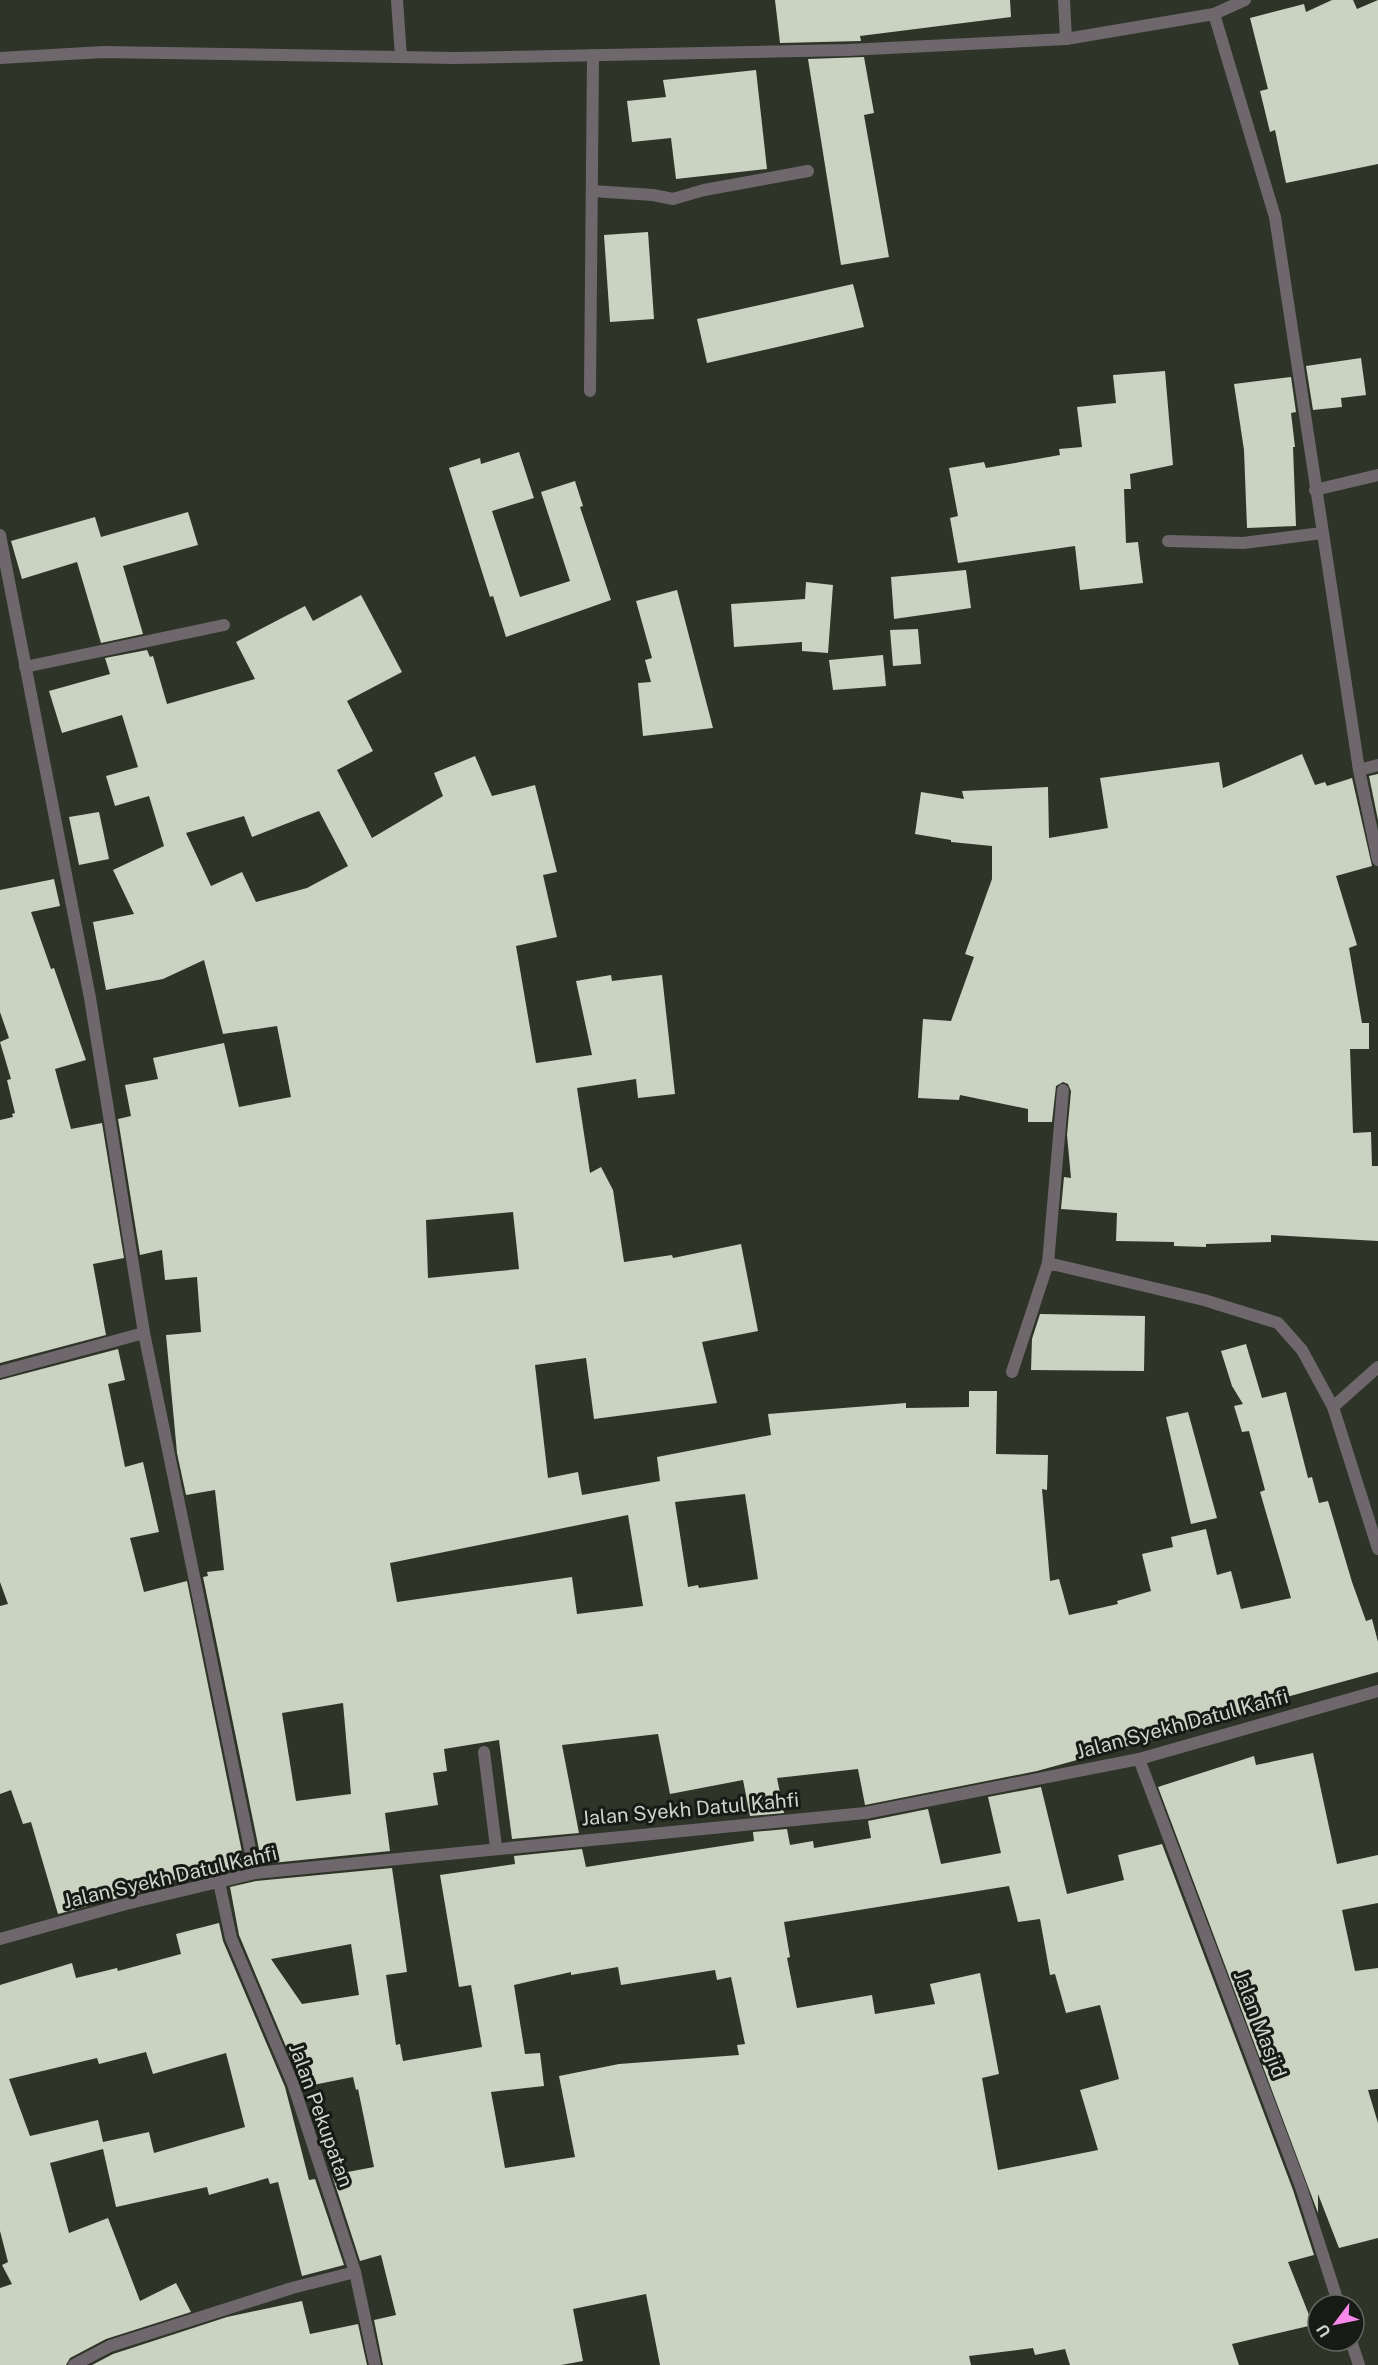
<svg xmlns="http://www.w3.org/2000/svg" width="1378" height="2365" font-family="'Public Sans',sans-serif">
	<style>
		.building { fill: #cad2c2; fill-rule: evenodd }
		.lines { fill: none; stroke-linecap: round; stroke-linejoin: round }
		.minor { stroke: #6e686d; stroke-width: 12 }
		.tertiary { stroke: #6e686d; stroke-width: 12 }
		.labels { text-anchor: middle; stroke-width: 6; stroke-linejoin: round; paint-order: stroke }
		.street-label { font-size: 20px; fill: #cfd4cc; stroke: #181b15 }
	</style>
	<rect width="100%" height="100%" fill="#2e3428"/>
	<g class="building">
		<path d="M 775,0 L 1010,0 L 1011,17 L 860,36 L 861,41 L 780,43 Z"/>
		<path d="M 1332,0 L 1353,0 L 1357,9 L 1378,0 L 1378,164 L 1286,183 L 1275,130 L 1270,132 L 1260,91 L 1268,89 L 1250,18 L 1304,4 L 1306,12 Z"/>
		<path d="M 864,57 L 874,113 L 864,115 L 889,257 L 841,265 L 808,59 Z"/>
		<path d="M 756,70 L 767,169 L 676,179 L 671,138 L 632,142 L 627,101 L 666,97 L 663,80 Z"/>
		<path d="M 648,232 L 654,319 L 610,322 L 604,235 Z"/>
		<path d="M 853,284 L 864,327 L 707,363 L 697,319 Z"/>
		<path d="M 1361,358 L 1366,395 L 1341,398 L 1342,407 L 1313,410 L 1306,366 Z"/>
		<path d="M 1165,371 L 1173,465 L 1130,474 L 1131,489 L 1124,489 L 1126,543 L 1138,542 L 1143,583 L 1080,590 L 1075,546 L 958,563 L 950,518 L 958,516 L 949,468 L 984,462 L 986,468 L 1060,455 L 1059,449 L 1082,447 L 1077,407 L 1116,403 L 1113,375 Z"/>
		<path d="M 1291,377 L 1296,412 L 1291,413 L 1295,447 L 1293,447 L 1296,526 L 1247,528 L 1244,450 L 1234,384 Z"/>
		<path d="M 519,452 L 534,498 L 492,511 L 520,597 L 570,581 L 541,492 L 575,481 L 583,506 L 580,507 L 611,600 L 506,637 L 493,596 L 490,597 L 449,468 L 480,458 L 481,464 Z"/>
		<path d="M 188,512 L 198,545 L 123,566 L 143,634 L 101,643 L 77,562 L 22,579 L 11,541 L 95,517 L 101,537 Z"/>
		<path d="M 966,570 L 971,608 L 894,619 L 891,577 Z"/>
		<path d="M 806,582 L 833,585 L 828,653 L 802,651 L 802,642 L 734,647 L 731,604 L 805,599 Z"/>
		<path d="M 677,590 L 713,728 L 643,736 L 638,683 L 651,682 L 645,660 L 652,658 L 636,601 Z"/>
		<path d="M 361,595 L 402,672 L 347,701 L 373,751 L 337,770 L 372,838 L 443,796 L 434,773 L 475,756 L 492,796 L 535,785 L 557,872 L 543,875 L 557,937 L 516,946 L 536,1063 L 592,1055 L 576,981 L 611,975 L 612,981 L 662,975 L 675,1094 L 638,1098 L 636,1079 L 577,1088 L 590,1173 L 601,1167 L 613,1190 L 624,1262 L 672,1255 L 673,1258 L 741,1244 L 758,1331 L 702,1342 L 717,1403 L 594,1419 L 586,1358 L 535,1365 L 548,1478 L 578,1472 L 582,1495 L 660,1481 L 657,1457 L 771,1435 L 768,1414 L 906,1403 L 906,1408 L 969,1407 L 969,1391 L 997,1391 L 996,1454 L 1048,1455 L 1047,1490 L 1042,1489 L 1050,1581 L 1059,1579 L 1069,1615 L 1118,1604 L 1117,1601 L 1151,1591 L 1142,1554 L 1173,1547 L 1171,1537 L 1206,1529 L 1217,1575 L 1231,1571 L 1241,1609 L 1291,1598 L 1260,1492 L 1265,1490 L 1249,1431 L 1242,1432 L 1234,1406 L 1243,1404 L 1232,1386 L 1221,1351 L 1246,1344 L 1262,1398 L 1286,1392 L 1308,1478 L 1312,1477 L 1319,1503 L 1328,1501 L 1352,1582 L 1366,1621 L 1372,1619 L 1378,1642 L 1378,1672 L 1243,1709 L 1244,1714 L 1037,1771 L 865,1805 L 858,1769 L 777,1778 L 784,1813 L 750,1816 L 743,1780 L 670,1794 L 658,1734 L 562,1745 L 579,1833 L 512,1839 L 499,1740 L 444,1749 L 447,1771 L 433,1773 L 438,1805 L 385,1813 L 390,1851 L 262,1864 L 203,1577 L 208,1576 L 207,1572 L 224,1570 L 215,1490 L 186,1495 L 177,1453 L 166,1335 L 201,1332 L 197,1277 L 165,1280 L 162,1250 L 140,1255 L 118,1119 L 131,1116 L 125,1085 L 158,1079 L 153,1058 L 224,1043 L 239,1107 L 291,1097 L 277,1026 L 223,1034 L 204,960 L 163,979 L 106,990 L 93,922 L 134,914 L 113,870 L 164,846 L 149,796 L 115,806 L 106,776 L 138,767 L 122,715 L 62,733 L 49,691 L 110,674 L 105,658 L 147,650 L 150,657 L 153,656 L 167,704 L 255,679 L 236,642 L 305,606 L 313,621 ZM 319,811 L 348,866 L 307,888 L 256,902 L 242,872 L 211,886 L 186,833 L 244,816 L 252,837 ZM 513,1212 L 519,1269 L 428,1278 L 426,1220 ZM 745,1494 L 758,1579 L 699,1588 L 698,1585 L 688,1587 L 675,1502 ZM 628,1515 L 643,1606 L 577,1614 L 572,1577 L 397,1602 L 390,1563 ZM 343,1703 L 351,1794 L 296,1801 L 282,1713 Z"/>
		<path d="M 918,629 L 921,664 L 893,666 L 890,630 Z"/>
		<path d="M 883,655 L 886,686 L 833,690 L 829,660 Z"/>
		<path d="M 1302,754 L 1315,785 L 1325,782 L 1327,786 L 1352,778 L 1372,866 L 1336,876 L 1357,945 L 1349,948 L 1362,1023 L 1369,1023 L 1369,1049 L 1350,1049 L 1353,1133 L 1371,1132 L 1372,1166 L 1378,1166 L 1378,1241 L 1271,1235 L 1271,1242 L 1206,1244 L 1206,1247 L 1174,1246 L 1174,1242 L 1116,1241 L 1117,1213 L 1061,1209 L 1064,1177 L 1071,1178 L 1067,1135 L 1071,1091 L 1068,1084 L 1063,1082 L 1056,1086 L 1052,1122 L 1028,1122 L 1028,1109 L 960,1095 L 959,1100 L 918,1098 L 923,1019 L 951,1021 L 974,957 L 965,954 L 992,879 L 992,846 L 951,842 L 951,840 L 915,834 L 921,792 L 964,799 L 962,791 L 1048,787 L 1049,838 L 1108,828 L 1100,778 L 1219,762 L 1223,788 Z"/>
		<path d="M 1378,774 L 1378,820 L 1369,776 Z"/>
		<path d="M 99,812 L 109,859 L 79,865 L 69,817 Z"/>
		<path d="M 54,879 L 60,906 L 31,912 L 51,969 L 54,968 L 86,1060 L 55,1069 L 71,1129 L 102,1123 L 124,1258 L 93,1264 L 106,1335 L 0,1363 L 0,1120 L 13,1117 L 12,1114 L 15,1113 L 7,1080 L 11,1079 L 0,1042 L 9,1038 L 0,1012 L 0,890 Z"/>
		<path d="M 1040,1314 L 1145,1316 L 1144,1371 L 1031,1370 L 1032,1339 Z"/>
		<path d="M 118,1349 L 125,1380 L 108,1384 L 125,1467 L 143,1462 L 159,1532 L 130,1538 L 144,1592 L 187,1581 L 245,1867 L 173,1880 L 174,1883 L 58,1914 L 31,1822 L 23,1824 L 11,1790 L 0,1794 L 0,1606 L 8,1604 L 0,1582 L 0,1380 Z"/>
		<path d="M 1188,1412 L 1217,1518 L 1191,1524 L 1166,1417 Z"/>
		<path d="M 1313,1753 L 1337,1864 L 1378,1855 L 1378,1903 L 1342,1910 L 1355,1971 L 1378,1968 L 1378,2089 L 1368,2090 L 1378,2123 L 1378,2238 L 1339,2248 L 1318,2194 L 1318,2213 L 1158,1787 L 1254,1756 L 1256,1765 Z"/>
		<path d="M 1041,1787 L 1067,1894 L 1124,1880 L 1118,1855 L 1162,1844 L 1293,2190 L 1314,2255 L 1288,2262 L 1313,2325 L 1232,2344 L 1239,2365 L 1070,2365 L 1065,2349 L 1035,2355 L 1033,2348 L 969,2356 L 971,2365 L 660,2365 L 646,2294 L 573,2309 L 583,2361 L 561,2365 L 383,2365 L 374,2320 L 396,2315 L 381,2255 L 360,2261 L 332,2175 L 374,2167 L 358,2089 L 356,2090 L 353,2077 L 303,2087 L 239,1935 L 230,1887 L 256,1881 L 392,1868 L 407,1972 L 386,1975 L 396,2045 L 400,2044 L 403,2061 L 482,2047 L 471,1985 L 459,1987 L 440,1875 L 515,1864 L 514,1856 L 582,1849 L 586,1867 L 754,1841 L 753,1832 L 787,1829 L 790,1845 L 813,1841 L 814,1848 L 871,1838 L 868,1821 L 928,1809 L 941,1864 L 1001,1853 L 988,1797 ZM 1009,1886 L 1018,1922 L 1040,1919 L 1050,1975 L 1055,1974 L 1066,2013 L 1100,2005 L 1119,2079 L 1080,2090 L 1098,2150 L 998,2170 L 982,2078 L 999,2074 L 980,1973 L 930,1984 L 935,2004 L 875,2014 L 872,1995 L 797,2008 L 787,1958 L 790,1957 L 784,1922 ZM 351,1944 L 359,1995 L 302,2004 L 271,1959 ZM 618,1967 L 621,1985 L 715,1970 L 717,1980 L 731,1977 L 745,2044 L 737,2045 L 739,2055 L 619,2064 L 559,2076 L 575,2157 L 505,2168 L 491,2092 L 544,2086 L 540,2053 L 525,2054 L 514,1985 L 571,1972 L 571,1975 Z"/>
		<path d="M 219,1923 L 223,1941 L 285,2087 L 309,2180 L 315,2179 L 344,2265 L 302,2276 L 278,2182 L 270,2184 L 268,2178 L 209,2195 L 207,2187 L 116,2207 L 103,2149 L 50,2163 L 69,2233 L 108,2218 L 140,2301 L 176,2283 L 191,2312 L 106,2339 L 70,2358 L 66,2365 L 0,2365 L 0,2288 L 12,2284 L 2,2265 L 8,2262 L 0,2231 L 0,1985 L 72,1963 L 76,1978 L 117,1968 L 118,1971 L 181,1954 L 176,1934 ZM 146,2052 L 153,2074 L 226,2053 L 245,2127 L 154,2153 L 149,2132 L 103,2142 L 98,2120 L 30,2136 L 9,2079 L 97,2058 L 99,2064 Z"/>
		<path d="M 302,2301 L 310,2334 L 358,2324 L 367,2365 L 92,2365 L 113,2354 L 227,2317 Z"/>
	</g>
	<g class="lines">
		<g class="minor">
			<path d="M 397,0 L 401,57"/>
			<path d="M 1064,0 L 1066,39"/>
			<path d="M 1214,14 L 1275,217 L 1359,770 L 1378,860"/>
			<path d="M 0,58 L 103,52 L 455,58 L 848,50 L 1066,39 L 1214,14 L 1245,0"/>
			<path d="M 592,191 L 653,195 L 673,199 L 704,190 L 808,171"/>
			<path d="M 590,391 L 593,55"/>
			<path d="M 1315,490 L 1378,475"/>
			<path d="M 0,535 L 90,998 L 144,1333 L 255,1873"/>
			<path d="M 1168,541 L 1243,543 L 1322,533"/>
			<path d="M 25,667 L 224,625"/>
			<path d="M 1359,770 L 1378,765"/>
			<path d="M 1048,1263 L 1063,1090"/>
			<path d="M 1378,1367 L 1333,1407 L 1378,1549"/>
			<path d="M 0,1372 L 144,1333"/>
			<path d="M 1012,1372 L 1048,1263 L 1204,1300 L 1278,1323 L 1302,1350 L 1333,1407"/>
			<path d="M 484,1752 L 496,1847"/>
			<path d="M 1139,1759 L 1301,2187 L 1339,2305"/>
			<path d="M 219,1882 L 231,1938 L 293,2084 L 355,2272 L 375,2365"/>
			<path d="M 1351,2341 L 1359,2365"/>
			<path d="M 74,2365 L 110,2346 L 292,2288 L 355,2272"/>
		</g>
		<path class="tertiary" d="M 0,1939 L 126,1904 L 255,1873 L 865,1813 L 1139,1759 L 1378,1691"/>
	</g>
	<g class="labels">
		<g class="street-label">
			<text transform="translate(1182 1724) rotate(-15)" y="7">Jalan Syekh Datul Kahfi</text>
			<text transform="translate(690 1809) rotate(-5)" y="7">Jalan Syekh Datul Kahfi</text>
			<text transform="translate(170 1877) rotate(-13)" y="7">Jalan Syekh Datul Kahfi</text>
			<text transform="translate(1260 2024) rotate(69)" y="7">Jalan Masjid</text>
			<text transform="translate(321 2115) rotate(70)" y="7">Jalan Pekupatan</text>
		</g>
	</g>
	<g transform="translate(1336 2323) rotate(238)"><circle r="28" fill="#181b15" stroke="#61655e" stroke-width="1.5"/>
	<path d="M0-4.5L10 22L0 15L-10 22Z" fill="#f888ea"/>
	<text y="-9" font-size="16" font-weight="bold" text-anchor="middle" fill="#cfd4cc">U</text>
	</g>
</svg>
